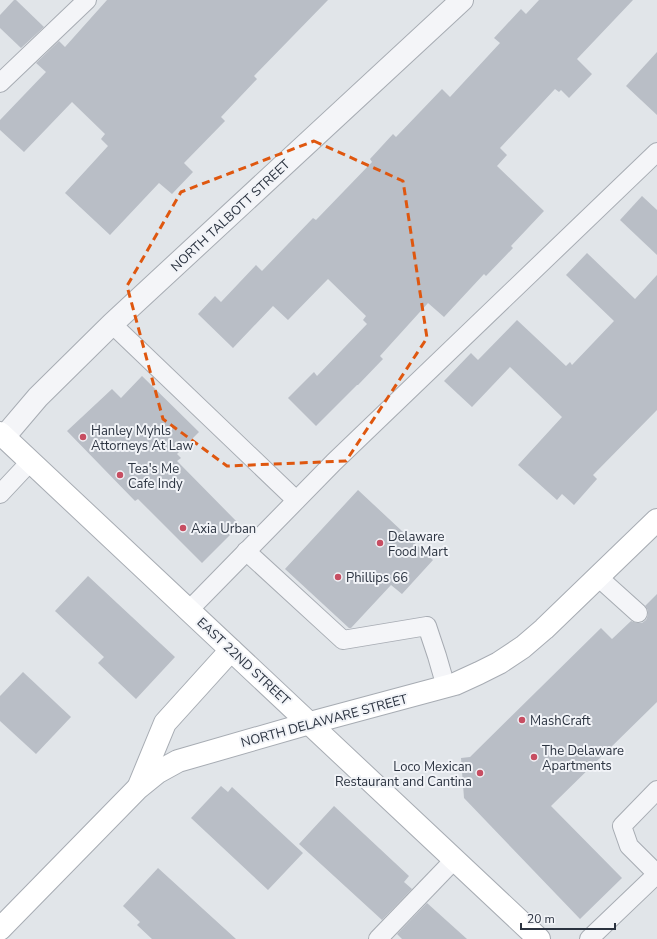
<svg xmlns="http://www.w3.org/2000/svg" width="657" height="939" font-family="'Nunito Sans',sans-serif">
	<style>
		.building { fill: #b9bec6 }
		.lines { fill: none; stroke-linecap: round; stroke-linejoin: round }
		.lane-casing { stroke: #a7acb3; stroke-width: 20 }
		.street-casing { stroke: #a7acb3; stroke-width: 24 }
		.secondary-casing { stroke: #a7acb3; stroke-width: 24 }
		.lane { stroke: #f4f5f8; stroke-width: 18 }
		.street { stroke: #f4f5f8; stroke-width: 22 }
		.secondary { stroke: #fff; stroke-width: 22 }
		.marked { fill: none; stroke: #df570f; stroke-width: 3; stroke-dasharray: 8 5; stroke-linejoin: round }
		.poi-dot { fill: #c74e62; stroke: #f1f3f7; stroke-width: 1.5 }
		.labels { text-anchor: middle; stroke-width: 4; stroke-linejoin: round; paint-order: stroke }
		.street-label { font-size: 13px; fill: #2b3340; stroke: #f1f3f7 }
		.poi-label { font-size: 13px; fill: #2b3340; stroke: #f1f3f7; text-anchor: start }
	</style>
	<rect width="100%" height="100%" fill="#e1e5e9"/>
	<g class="building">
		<path d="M 14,0 L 16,0 L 44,27 L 21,48 L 0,28 L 0,15 Z"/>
		<path d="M 107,0 L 328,0 L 254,76 L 257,79 L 221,117 L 225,121 L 184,163 L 193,172 L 172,194 L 159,183 L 110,235 L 65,193 L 108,146 L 101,139 L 105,134 L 72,102 L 24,152 L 0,130 L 0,120 L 46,72 L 36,63 L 59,41 L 65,47 Z"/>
		<path d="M 539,0 L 633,0 L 577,59 L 592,74 L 569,98 L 561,90 L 559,92 L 555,89 L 500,148 L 507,155 L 497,166 L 544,211 L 511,246 L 513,248 L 486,276 L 484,274 L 444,317 L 428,303 L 380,356 L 383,359 L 358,385 L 357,385 L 316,426 L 288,398 L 314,372 L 317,376 L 367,324 L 363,320 L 366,316 L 328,279 L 288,320 L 273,306 L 233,348 L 198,314 L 215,296 L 221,302 L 256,265 L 262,271 L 313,218 L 316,220 L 372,162 L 370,159 L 393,134 L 396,137 L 442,89 L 450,97 L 500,43 L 494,38 L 521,9 L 526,14 Z"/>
		<path d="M 657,52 L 657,115 L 626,86 Z"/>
		<path d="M 642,196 L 657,210 L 657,255 L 620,220 Z"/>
		<path d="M 587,253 L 635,299 L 657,275 L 657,410 L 593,475 L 597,479 L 574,505 L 562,494 L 557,500 L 518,465 L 562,417 L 510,367 L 472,407 L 444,381 L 471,353 L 478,360 L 517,320 L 566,366 L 570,362 L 572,365 L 614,321 L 566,275 Z"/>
		<path d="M 142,376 L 199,432 L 177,454 L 181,458 L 177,461 L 240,525 L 202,563 L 138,499 L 135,501 L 67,431 L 112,389 L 121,398 Z"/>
		<path d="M 358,490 L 433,560 L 402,594 L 391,585 L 351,628 L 349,628 L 285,569 Z"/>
		<path d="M 88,576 L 175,657 L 136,699 L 98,663 L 104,657 L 55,611 Z"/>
		<path d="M 657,594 L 657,702 L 551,806 L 622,878 L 580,919 L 464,798 L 461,758 L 470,757 L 601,628 L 612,639 L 631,621 L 636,623 L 642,623 L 646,620 L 648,615 L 648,610 L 645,606 Z"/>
		<path d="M 23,672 L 71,717 L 36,754 L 0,721 L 0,696 Z"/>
		<path d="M 221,786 L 228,792 L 232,787 L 303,853 L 268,890 L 191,818 Z"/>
		<path d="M 334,806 L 409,876 L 404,882 L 412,889 L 382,920 L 299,844 Z"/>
		<path d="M 158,868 L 236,939 L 152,939 L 137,925 L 140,922 L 123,906 Z"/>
		<path d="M 427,903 L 467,939 L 402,939 L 397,934 Z"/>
	</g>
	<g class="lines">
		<g class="lane-casing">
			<g id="lane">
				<path d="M 0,83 L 87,0"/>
				<path d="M 112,324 L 296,500"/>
				<path d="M 0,494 L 30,462"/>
				<path d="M 246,551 L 343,640 L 427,626 L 437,656 L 446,687"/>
				<path d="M 598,577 L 638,613"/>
				<path d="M 189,610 L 334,462 L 657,152"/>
				<path d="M 657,874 L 629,846 L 622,826 L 657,790"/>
				<path d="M 378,939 L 455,859"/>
				<path d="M 589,939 L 657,874"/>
			</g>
		</g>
		<g class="street-casing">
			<path id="street" d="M 4,437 L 38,397 L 112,324 L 462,0"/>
		</g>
		<g class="secondary-casing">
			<g id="secondary">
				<path d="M 0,433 L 539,939"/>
				<path d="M 139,786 L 165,723 L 231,650"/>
				<path d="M 0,929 L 137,789 L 158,772 L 178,761 L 310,723 L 455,684 L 479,673 L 499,663 L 523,647 L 544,629 L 657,520"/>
			</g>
		</g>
		<use href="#lane" class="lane"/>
		<use href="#street" class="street"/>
		<use href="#secondary" class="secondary"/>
	</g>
	<path class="marked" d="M 314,141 L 403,181 L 427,338 L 346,461 L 227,466 L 163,419 L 127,286 L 181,192 Z"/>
	<g class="poi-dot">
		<circle cx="83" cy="437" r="4"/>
		<circle cx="120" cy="475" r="4"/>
		<circle cx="183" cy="528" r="4"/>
		<circle cx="380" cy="543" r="4"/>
		<circle cx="338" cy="577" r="4"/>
		<circle cx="522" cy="720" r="4"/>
		<circle cx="534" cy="757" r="4"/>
		<circle cx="480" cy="773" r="4"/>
	</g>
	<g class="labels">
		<g class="street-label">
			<text transform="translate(230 215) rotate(-43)" y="5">NORTH TALBOTT STREET</text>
			<text transform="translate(244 661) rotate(43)" y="5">EAST 22ND STREET</text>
			<text transform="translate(324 720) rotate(-15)" y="5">NORTH DELAWARE STREET</text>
		</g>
		<g class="poi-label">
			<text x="91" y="435">Hanley Myhls<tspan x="91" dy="15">Attorneys At Law</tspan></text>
			<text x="128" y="473">Tea's Me<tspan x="128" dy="15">Cafe Indy</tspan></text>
			<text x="191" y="533">Axia Urban</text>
			<text x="388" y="541">Delaware<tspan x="388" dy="15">Food Mart</tspan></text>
			<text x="346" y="582">Phillips 66</text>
			<text x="530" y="725">MashCraft</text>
			<text x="542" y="755">The Delaware<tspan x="542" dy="15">Apartments</tspan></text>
			<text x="472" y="771" text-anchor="end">Loco Mexican<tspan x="472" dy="15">Restaurant and Cantina</tspan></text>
		</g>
	</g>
	<path d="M521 923v6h94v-6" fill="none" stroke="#2b3340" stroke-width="2"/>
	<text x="527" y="923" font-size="12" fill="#2b3340" stroke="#f1f3f7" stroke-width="3" paint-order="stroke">20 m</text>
</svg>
